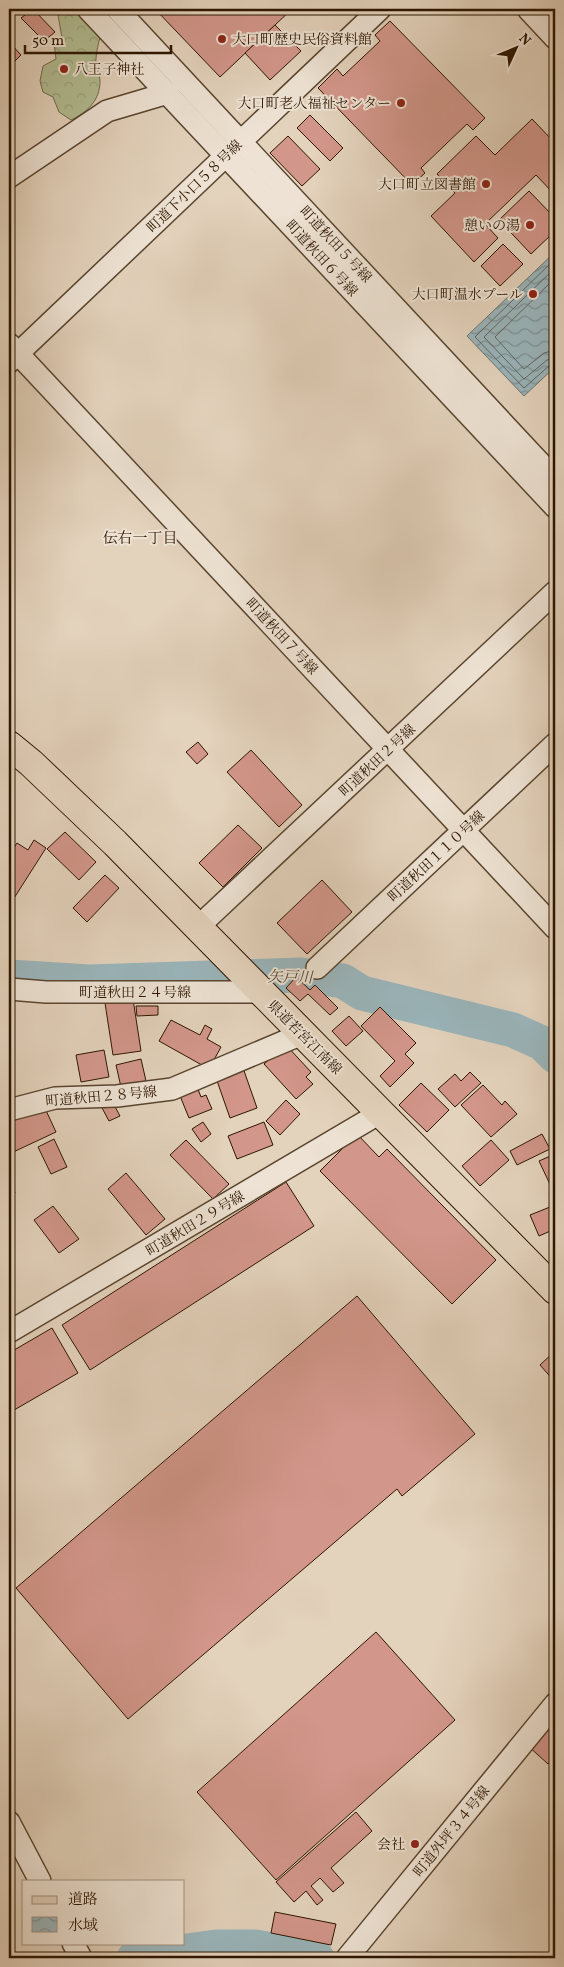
<svg xmlns="http://www.w3.org/2000/svg" width="564" height="1967" font-family="Vollkorn,'Noto Serif JP',serif">
	<style>
		.forest { fill: url(#forest-crowns); stroke: #706949 }
		.water { fill: url(#water-waves); stroke: #6e7570 }
		.lines { fill: none; stroke-linecap: round; stroke-linejoin: round }
		.shore { stroke: #64665e; stroke-width: 1 }
		.river { stroke: #9ab5bb; stroke-width: 35 }
		.building { fill: #d2968a; stroke: #2d1600 }
		.minor-casing { stroke: #5a452f; stroke-width: 24 }
		.major-casing { stroke: #2d1600; stroke-width: 30 }
		.minor { stroke: #ede2d3; stroke-width: 21 }
		.major { stroke: #e3d2bc; stroke-width: 28 }
		.poi-dot { fill: #8f2418; stroke: #ede2d3; stroke-width: 2 }
		.labels { text-anchor: middle; stroke-width: 4; stroke-linejoin: round; paint-order: stroke }
		.poi-label { font-size: 14px; fill: #2d1600; stroke: #ede2d3; text-anchor: end }
		.street-label { font-size: 14px; fill: #2d1600; stroke: #ede2d3 }
		.neighbourhood-label { font-size: 15px; fill: #2d1600; stroke: #ede2d3 }
		.water-label { font-size: 15px; font-style: italic; fill: #4e4638; stroke: #ede2d3 }
	</style>
	<defs>
		<pattern id="forest-crowns" width="20" height="18" patternUnits="userSpaceOnUse" patternTransform="scale(1.25)"><rect width="20" height="18" fill="#b2bc92"/><path d="M2 6a3 3 0 1 1 6 0M12 15a3 3 0 1 1 6 0" fill="none" stroke="#99a17c"/></pattern>
		<pattern id="water-waves" width="16" height="10" patternUnits="userSpaceOnUse" patternTransform="scale(1.25)"><rect width="16" height="10" fill="#9ab5bb"/><path d="M0 5q4-4 8 0t8 0" fill="none" stroke="#7e9296"/></pattern>
	</defs>
	<rect width="100%" height="100%" fill="#e3d2bc"/>
	<filter id="stains"><feTurbulence type="fractalNoise" baseFrequency=".004" numOctaves="4"/><feColorMatrix values="0 0 0 0 .2 0 0 0 0 .09 0 0 0 0 .02 0 0 0 .5 -.17"/></filter>
	<radialGradient id="worn" r=".72"><stop offset=".6" stop-color="#630" stop-opacity="0"/><stop offset="1" stop-color="#630" stop-opacity=".3"/></radialGradient>
	<path class="forest" d="M 57,9 L 95,9 C 107,31 98,36 96,58 C 95,66 100,74 100,81 C 100,101 87,112 71,120 L 59,112 L 53,97 L 43,92 L 40,81 L 43,66 L 56,59 L 54,42 L 62,38 Z"/>
	<path class="water" d="M 555,252 L 555,367 L 524,396 L 467,336 Z"/>
	<g class="lines">
		<g class="shore">
			<path d="M 555,259 L 475,337 L 524,388 L 550,365 L 555,364"/>
			<path d="M 555,268 L 484,337 L 524,379 L 547,360 L 555,358"/>
			<path d="M 555,278 L 495,337 L 524,369 L 544,353 L 555,350"/>
		</g>
		<g class="river">
			<path d="M 9,977 L 89,982 L 301,975 L 343,981 L 362,993 L 513,1030 L 542,1043 L 555,1056"/>
			<path d="M 134,1958 L 216,1947 L 255,1947 L 317,1958"/>
		</g>
	</g>
	<g class="building">
		<path d="M 33,9 L 55,32 L 44,41 L 21,18 Z"/>
		<path d="M 155,9 L 292,9 L 220,77 Z"/>
		<path d="M 390,21 L 485,118 L 473,130 L 467,124 L 421,168 L 425,173 L 412,185 L 318,88 L 337,69 L 343,76 L 380,41 L 375,35 Z"/>
		<path d="M 275,25 L 301,51 L 270,80 L 245,53 Z"/>
		<path d="M 10,43 L 21,55 L 9,67 L 9,44 Z"/>
		<path d="M 310,115 L 343,148 L 330,161 L 297,128 Z"/>
		<path d="M 532,119 L 555,143 L 555,195 L 536,175 L 485,224 L 498,238 L 474,262 L 431,216 L 455,193 L 437,174 L 476,136 L 495,155 Z"/>
		<path d="M 288,136 L 320,169 L 302,186 L 270,153 Z"/>
		<path d="M 529,191 L 555,218 L 555,231 L 531,254 L 499,220 Z"/>
		<path d="M 503,244 L 523,264 L 500,286 L 481,266 Z"/>
		<path d="M 198,742 L 208,754 L 197,764 L 186,752 Z"/>
		<path d="M 251,750 L 302,805 L 279,827 L 227,772 Z"/>
		<path d="M 238,825 L 262,848 L 223,887 L 199,863 Z"/>
		<path d="M 65,832 L 96,862 L 79,880 L 47,849 Z"/>
		<path d="M 34,840 L 46,848 L 9,906 L 9,847 L 13,849 L 17,843 L 28,850 Z"/>
		<path d="M 105,875 L 119,888 L 87,922 L 73,908 Z"/>
		<path d="M 322,880 L 352,912 L 307,954 L 277,923 Z"/>
		<path d="M 296,977 L 310,990 L 315,985 L 338,1008 L 330,1015 L 308,994 L 300,1001 L 286,988 Z"/>
		<path d="M 133,999 L 141,1051 L 113,1055 L 105,1003 Z"/>
		<path d="M 136,1006 L 158,1006 L 158,1015 L 137,1016 Z"/>
		<path d="M 380,1007 L 416,1043 L 405,1054 L 414,1063 L 390,1087 L 380,1076 L 395,1061 L 361,1026 Z"/>
		<path d="M 349,1016 L 363,1031 L 346,1046 L 332,1031 Z"/>
		<path d="M 171,1020 L 200,1035 L 205,1025 L 212,1029 L 207,1039 L 221,1047 L 209,1069 L 159,1041 Z"/>
		<path d="M 286,1045 L 311,1072 L 306,1077 L 313,1084 L 296,1099 L 264,1064 Z"/>
		<path d="M 104,1050 L 109,1077 L 81,1082 L 76,1055 Z"/>
		<path d="M 141,1059 L 146,1081 L 121,1087 L 116,1065 Z"/>
		<path d="M 242,1065 L 257,1108 L 230,1118 L 215,1075 Z"/>
		<path d="M 470,1072 L 481,1083 L 455,1107 L 438,1089 L 455,1074 L 461,1081 Z"/>
		<path d="M 421,1083 L 449,1110 L 427,1132 L 399,1105 Z"/>
		<path d="M 196,1084 L 201,1097 L 206,1095 L 212,1109 L 189,1118 L 178,1091 Z"/>
		<path d="M 483,1085 L 502,1105 L 505,1101 L 517,1114 L 491,1137 L 461,1105 Z"/>
		<path d="M 286,1100 L 300,1114 L 280,1135 L 266,1121 Z"/>
		<path d="M 112,1101 L 120,1116 L 109,1121 L 101,1106 Z"/>
		<path d="M 43,1104 L 56,1132 L 9,1154 L 9,1120 Z"/>
		<path d="M 203,1122 L 211,1134 L 201,1142 L 192,1129 Z"/>
		<path d="M 264,1122 L 273,1145 L 237,1159 L 228,1136 Z"/>
		<path d="M 357,1134 L 379,1157 L 387,1149 L 496,1260 L 452,1304 L 320,1171 Z"/>
		<path d="M 542,1134 L 550,1149 L 517,1165 L 510,1151 Z"/>
		<path d="M 54,1139 L 67,1167 L 51,1174 L 38,1147 Z"/>
		<path d="M 186,1140 L 229,1184 L 213,1199 L 170,1155 Z"/>
		<path d="M 491,1140 L 509,1160 L 480,1186 L 462,1166 Z"/>
		<path d="M 555,1154 L 555,1195 L 539,1161 Z"/>
		<path d="M 126,1173 L 165,1219 L 146,1235 L 108,1189 Z"/>
		<path d="M 9,1174 L 15,1193 L 9,1195 Z"/>
		<path d="M 286,1182 L 314,1226 L 90,1370 L 62,1325 Z"/>
		<path d="M 555,1205 L 555,1229 L 539,1236 L 530,1215 Z"/>
		<path d="M 53,1206 L 79,1239 L 59,1253 L 34,1220 Z"/>
		<path d="M 357,1296 L 475,1434 L 402,1496 L 397,1489 L 128,1719 L 16,1588 Z"/>
		<path d="M 52,1328 L 78,1373 L 9,1413 L 9,1353 Z"/>
		<path d="M 555,1351 L 555,1382 L 540,1365 Z"/>
		<path d="M 376,1632 L 455,1720 L 276,1880 L 197,1792 Z"/>
		<path d="M 555,1716 L 555,1756 L 548,1764 L 527,1745 Z"/>
		<path d="M 356,1812 L 372,1831 L 331,1868 L 344,1883 L 333,1892 L 320,1878 L 311,1886 L 323,1900 L 317,1905 L 306,1891 L 294,1902 L 276,1882 Z"/>
		<path d="M 275,1912 L 336,1924 L 331,1945 L 271,1933 Z"/>
	</g>
	<g class="lines">
		<g class="minor-casing">
			<g id="minor">
				<path d="M 88,9 L 555,507"/>
				<path d="M 117,9 L 555,479"/>
				<path d="M 528,9 L 555,38"/>
				<path d="M 9,177 L 107,111 L 168,93"/>
				<path d="M 9,344 L 555,928"/>
				<path d="M 9,362 L 380,9"/>
				<path d="M 198,927 L 555,592"/>
				<path d="M 317,968 L 555,744"/>
				<path d="M 9,989 L 46,992 L 262,992"/>
				<path d="M 9,1110 L 55,1098 L 117,1096 L 172,1089 L 302,1034"/>
				<path d="M 9,1332 L 380,1113"/>
				<path d="M 9,1822 L 40,1881"/>
				<path d="M 73,1943 L 81,1958"/>
				<path d="M 347,1958 L 555,1704"/>
			</g>
		</g>
		<g class="major-casing">
			<path id="major" d="M 9,745 L 31,763 L 115,843 L 555,1290"/>
		</g>
		<use href="#minor" class="minor"/>
		<use href="#major" class="major"/>
	</g>
	<g class="poi-dot">
		<circle cx="222" cy="39" r="5"/>
		<circle cx="64" cy="69" r="5"/>
		<circle cx="401" cy="103" r="5"/>
		<circle cx="486" cy="184" r="5"/>
		<circle cx="530" cy="225" r="5"/>
		<circle cx="533" cy="294" r="5"/>
		<circle cx="415" cy="1844" r="5"/>
	</g>
	<g class="labels">
		<g class="poi-label">
			<text x="232" y="44" text-anchor="start">大口町歴史民俗資料館</text>
			<text x="74" y="74" text-anchor="start">八王子神社</text>
			<text x="391" y="108">大口町老人福祉センター</text>
			<text x="476" y="189">大口町立図書館</text>
			<text x="520" y="230">憩いの湯</text>
			<text x="523" y="299">大口町温水プール</text>
			<text x="405" y="1849">会社</text>
		</g>
		<g class="street-label">
			<text transform="translate(194 186) rotate(-44)" y="5">町道下小口５８号線</text>
			<text transform="translate(336 244) rotate(47)" y="5">町道秋田５号線</text>
			<text transform="translate(322 258) rotate(47)" y="5">町道秋田６号線</text>
			<text transform="translate(282 636) rotate(47)" y="5">町道秋田７号線</text>
			<text transform="translate(377 760) rotate(-43)" y="5">町道秋田２号線</text>
			<text transform="translate(436 856) rotate(-43)" y="5">町道秋田１１０号線</text>
			<text x="135" y="997">町道秋田２４号線</text>
			<text transform="translate(305 1037) rotate(45)" y="5">県道若宮江南線</text>
			<text transform="translate(101 1096) rotate(-5)" y="5">町道秋田２８号線</text>
			<text transform="translate(195 1223) rotate(-31)" y="5">町道秋田２９号線</text>
			<text transform="translate(451 1831) rotate(-51)" y="5">町道外坪３４号線</text>
		</g>
		<g class="neighbourhood-label">
			<text x="140" y="543">伝右一丁目</text>
		</g>
		<g class="water-label">
			<text transform="translate(290 977) rotate(1)" y="5">矢戸川</text>
		</g>
	</g>
	<rect width="564" height="1967" fill="none" stroke="#e3d2bc" stroke-width="30"/>
	<rect x="10" y="10" width="544" height="1947" fill="none" stroke="#2d1600" stroke-width="2.5"/>
	<rect x="15" y="15" width="534" height="1937" fill="none" stroke="#2d1600"/>
	<rect x="22" y="1880" width="162" height="65" fill="#ede2d3" stroke="#a0907f"/>
	<rect x="32" y="1896" width="25" height="8" fill="#e3d2bc" stroke="#a0907f"/>
	<text x="68" y="1904" font-size="15" fill="#2d1600">道路</text>
	<rect x="32" y="1917" width="25" height="15" fill="url(#water-waves)" stroke="#a0907f"/>
	<text x="68" y="1930" font-size="15" fill="#2d1600">水域</text>
	<g transform="translate(516 48) rotate(46)" stroke="#ede2d3" stroke-width="4" paint-order="stroke">
	<path d="M0-4L9 19L0 12L-9 19Z" fill="#2d1600"/>
	<text y="-8" font-size="14" font-weight="bold" text-anchor="middle" fill="#2d1600">N</text>
	</g>
	<path d="M25 45v8h146v-8" fill="none" stroke="#2d1600" stroke-width="2.5"/>
	<text x="32" y="45" font-size="15" fill="#2d1600" stroke="#ede2d3" stroke-width="4" paint-order="stroke">50 m</text>
	<rect width="100%" height="100%" filter="url(#stains)"/>
	<rect width="100%" height="100%" fill="url(#worn)"/>
</svg>
